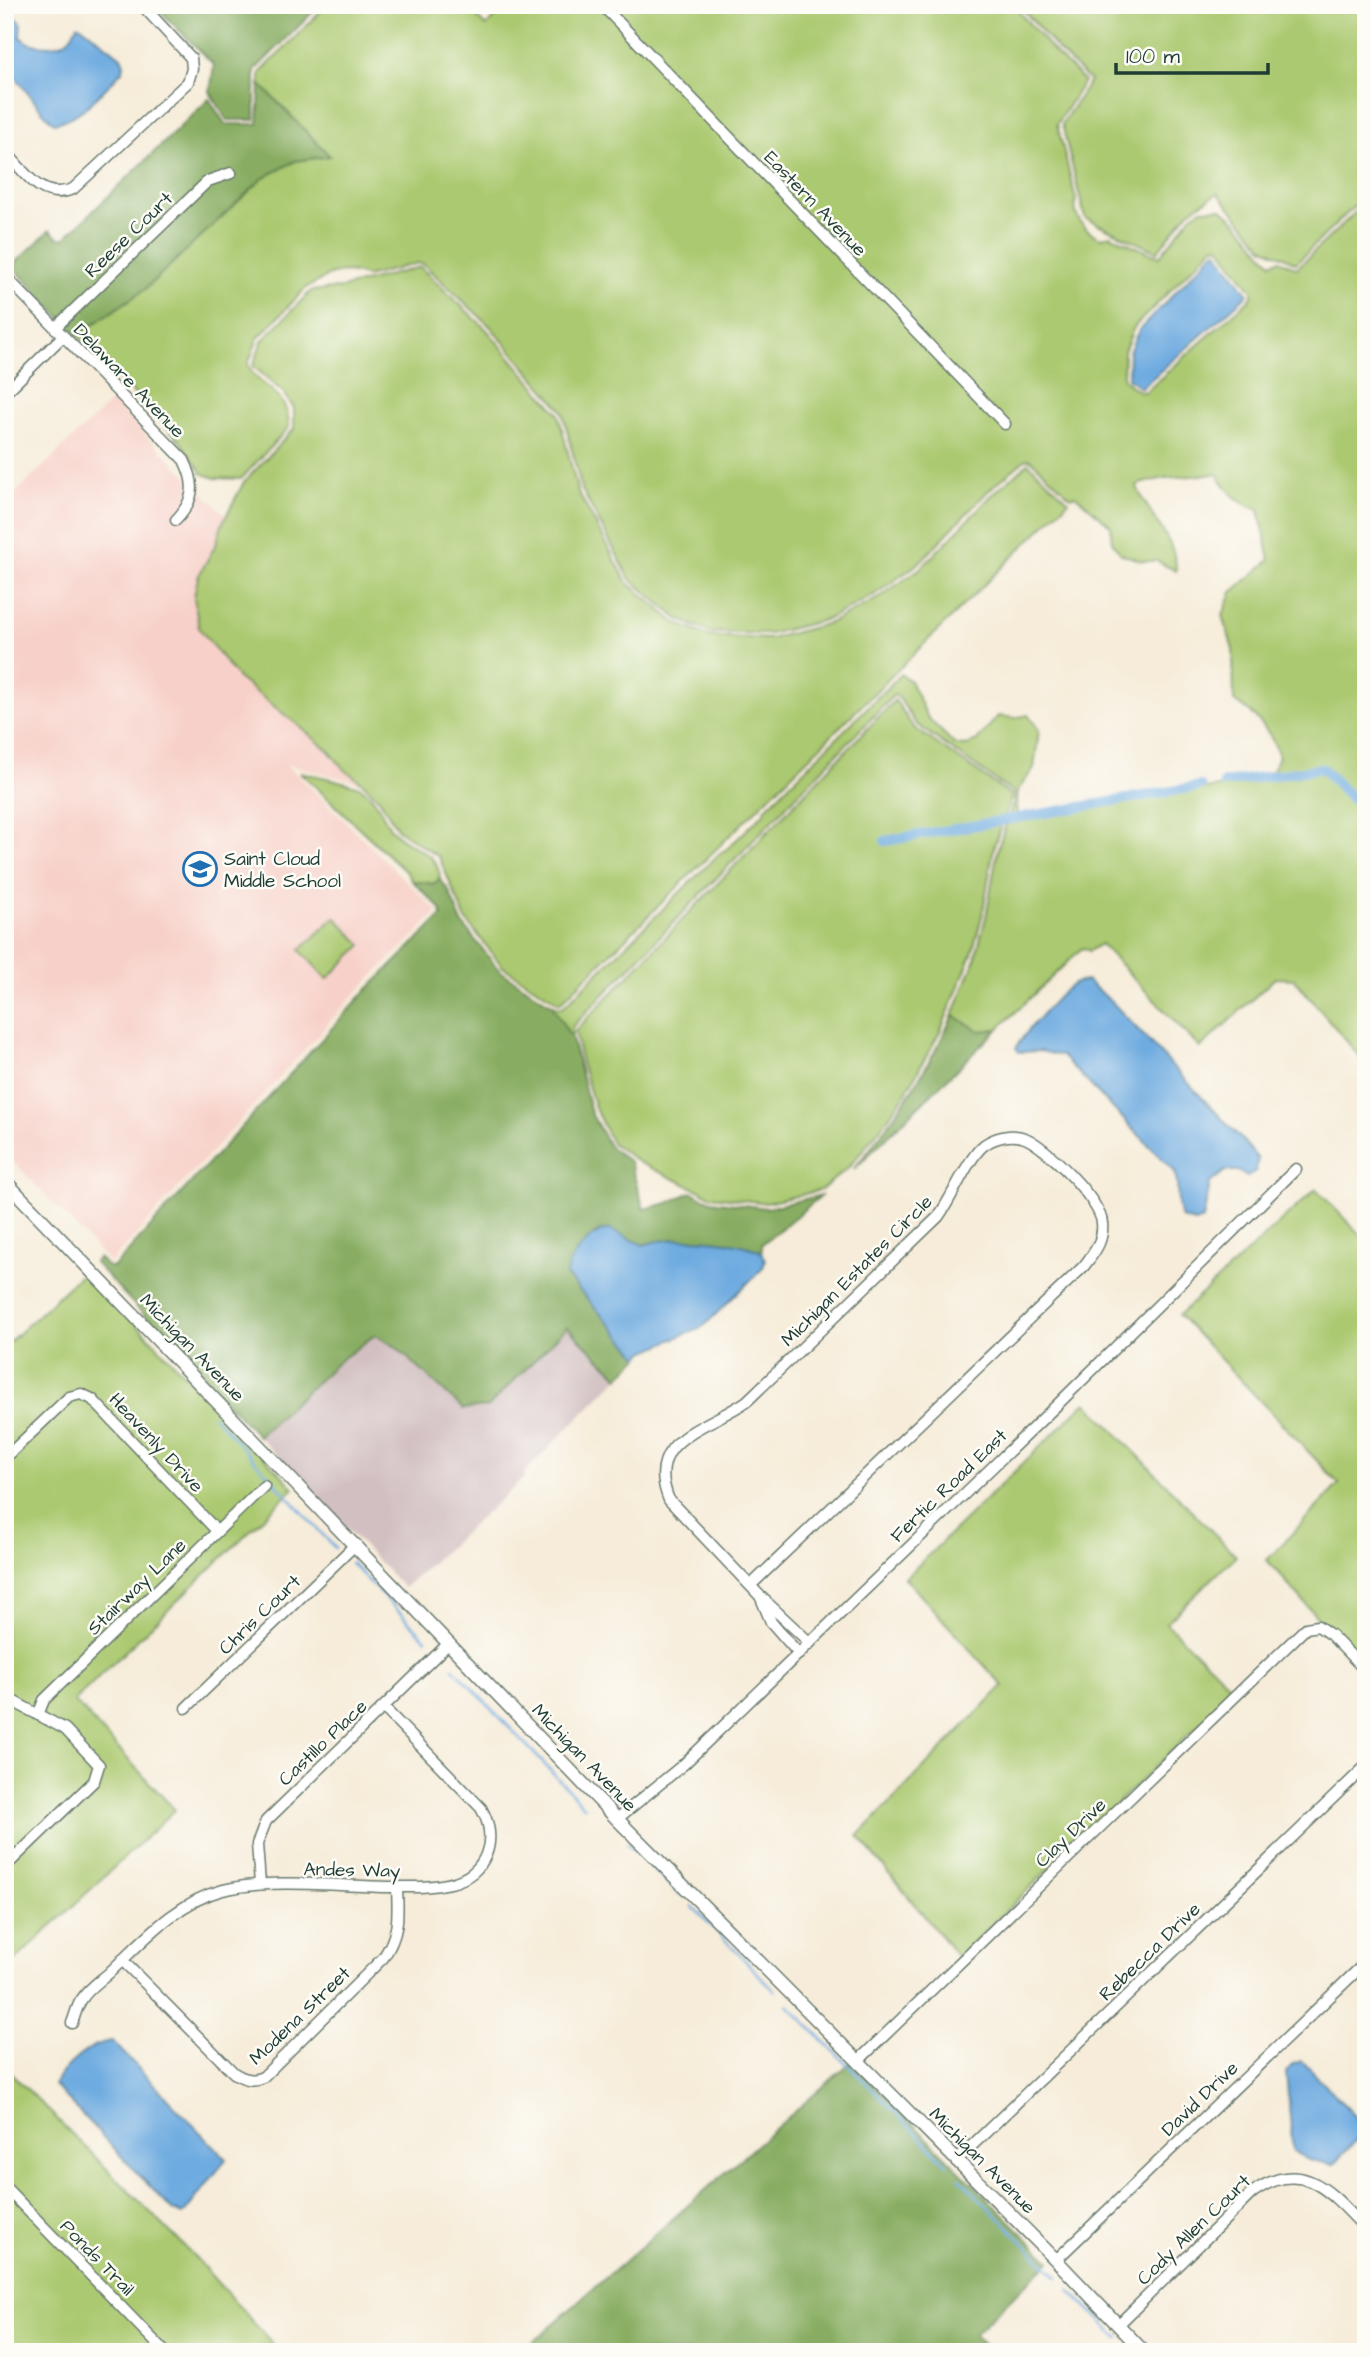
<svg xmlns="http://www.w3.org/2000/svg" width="1371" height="2357" font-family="'Architects Daughter',sans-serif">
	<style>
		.built { fill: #f7d1c9 }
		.industrial { fill: #d2bfc1 }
		.green { fill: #abc970; stroke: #658352; stroke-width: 2; fill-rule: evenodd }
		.forest { fill: #88ad62; stroke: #54754b; stroke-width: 2 }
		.water { fill: #6eabe0; stroke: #46748a; stroke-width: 2 }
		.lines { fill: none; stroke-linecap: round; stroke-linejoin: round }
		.stream { stroke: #6eabe0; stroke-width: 2.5 }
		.canal { stroke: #6eabe0; stroke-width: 10 }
		.minor-casing { stroke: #6a7a6e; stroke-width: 13 }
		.tertiary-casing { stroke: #6a7a6e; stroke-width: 15 }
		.minor { stroke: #fff; stroke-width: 10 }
		.tertiary { stroke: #fff; stroke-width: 12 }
		.labels { text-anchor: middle; stroke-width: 5; stroke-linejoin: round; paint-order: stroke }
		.street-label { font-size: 19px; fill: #1f3d34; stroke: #fdfcf7 }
		.poi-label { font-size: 19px; fill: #1f3d34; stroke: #fdfcf7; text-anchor: start }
	</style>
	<rect width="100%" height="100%" fill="#fdfcf7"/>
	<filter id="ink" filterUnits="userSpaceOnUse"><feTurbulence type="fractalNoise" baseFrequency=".0143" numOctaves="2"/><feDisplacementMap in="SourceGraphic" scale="14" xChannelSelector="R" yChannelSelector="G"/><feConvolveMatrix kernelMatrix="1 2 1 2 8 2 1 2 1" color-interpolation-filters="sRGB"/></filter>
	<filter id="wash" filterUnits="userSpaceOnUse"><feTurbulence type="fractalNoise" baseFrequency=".00686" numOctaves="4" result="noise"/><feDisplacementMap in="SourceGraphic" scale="28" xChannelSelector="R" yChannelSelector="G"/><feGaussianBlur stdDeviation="1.57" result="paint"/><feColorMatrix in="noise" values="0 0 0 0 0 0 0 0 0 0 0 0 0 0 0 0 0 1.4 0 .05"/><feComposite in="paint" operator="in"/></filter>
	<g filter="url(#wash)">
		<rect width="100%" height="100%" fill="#f6ecd9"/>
		<path class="built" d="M 112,401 L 536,827 L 286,764 L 438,912 L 360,989 L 110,1263 L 5,1153 L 5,503 Z"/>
		<path class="industrial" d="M 567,1327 L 619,1377 L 525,1472 L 524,1478 L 404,1588 L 258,1436 L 338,1362 L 375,1335 L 395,1346 L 463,1409 L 488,1407 Z"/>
		<g class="green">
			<path d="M 327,5 L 465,5 L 486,26 L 506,5 L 1013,5 L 1054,52 L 1084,81 L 1057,124 L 1076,200 C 1072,218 1086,231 1100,238 L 1110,235 L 1159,257 L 1192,215 L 1202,209 L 1221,208 L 1236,221 L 1271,263 L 1279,260 L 1297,268 L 1366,202 L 1366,1064 L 1294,979 L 1275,978 L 1200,1048 L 1101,944 L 1089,951 L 1085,948 L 1081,949 L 998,1029 L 980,1031 L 953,1015 L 975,960 L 986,917 L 998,848 L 1016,795 L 916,724 L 899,698 L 894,695 L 572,1027 L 572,1039 L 549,1002 L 559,1008 L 563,1007 L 720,853 L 728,848 L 763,814 L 766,808 L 901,674 L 910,681 L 928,718 L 955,745 L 966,746 L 977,741 L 998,716 L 1014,718 L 1028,715 L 1039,730 L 1034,768 L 1018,790 L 1016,807 L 1018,819 L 1268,779 L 1279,757 C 1272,732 1256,714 1234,701 L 1233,650 L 1223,615 L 1232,592 L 1270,560 L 1259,509 C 1238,505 1228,491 1217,474 L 1165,478 L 1139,484 L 1137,487 C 1147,513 1178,542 1176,571 L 1157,561 L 1142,561 L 1121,554 L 1112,542 L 1111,526 L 1075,495 L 1071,497 L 1031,460 L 1026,459 L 989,490 L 919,563 L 874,595 L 828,619 L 769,634 L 709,632 L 678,619 L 630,579 L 582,490 L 562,410 L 490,326 L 423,264 L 418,263 L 366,277 C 353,270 334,271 322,279 C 316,283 314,285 307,287 L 258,338 L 248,364 C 255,388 288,387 289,427 L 241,479 L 215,478 L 201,473 L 201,471 L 180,441 L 77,335 L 144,290 L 263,178 L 295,161 L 330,156 L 260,84 L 260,73 ZM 1215,245 L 1220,247 L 1252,291 L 1252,297 L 1145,392 C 1138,393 1126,383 1123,377 L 1124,351 L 1134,327 Z"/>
			<path d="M 1019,5 L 1366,5 L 1366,195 L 1296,263 L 1263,247 L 1218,193 L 1189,211 L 1157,252 L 1085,218 L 1062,124 L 1090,81 L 1057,49 Z"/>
			<path d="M 420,267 L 487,330 L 558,413 L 578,492 L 627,582 L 676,623 L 708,636 L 770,639 L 830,623 L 877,599 L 922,567 L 993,494 L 1028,463 L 1069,501 L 560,1003 L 503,967 L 466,920 L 439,857 L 398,830 L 380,800 L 364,784 L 343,768 L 329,751 L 298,725 L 238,678 L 199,628 L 194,597 L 198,577 L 216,544 L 223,522 L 244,482 L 294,429 L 294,408 L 283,392 L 253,366 L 262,341 L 311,291 L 342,288 Z"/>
			<path d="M 895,700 L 913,727 L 1012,796 L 994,846 L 982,916 L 972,954 L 940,1032 L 905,1094 L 883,1125 L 849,1167 L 821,1190 L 767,1203 L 711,1196 L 640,1163 L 612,1143 L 596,1111 L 581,1062 L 575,1031 Z"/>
			<path d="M 300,772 C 315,776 352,782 363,789 C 379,799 382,819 394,832 C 411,851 439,849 440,880 L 434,884 L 412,881 L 407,873 Z"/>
			<path d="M 335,917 L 362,945 L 327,979 L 300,950 Z"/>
			<path d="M 1316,1189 L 1366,1241 L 1366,1665 L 1316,1616 L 1267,1560 L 1339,1484 L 1179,1315 Z"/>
			<path d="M 85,1271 L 294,1488 L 74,1701 L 175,1810 L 5,1970 L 5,1346 Z"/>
			<path d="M 1086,1402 L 1236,1556 L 1166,1623 L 1235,1690 L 958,1957 L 858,1836 L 1003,1686 L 905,1578 Z"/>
			<path d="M 5,2067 L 191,2253 L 280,2352 L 5,2352 Z"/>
		</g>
		<g class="forest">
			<path d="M 154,5 L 320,5 L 255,70 L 255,120 L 227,120 L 210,92 L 214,65 Z"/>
			<path d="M 260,84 L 330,156 L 295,161 L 263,178 L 144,290 L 77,335 L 12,266 L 50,230 L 58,238 L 65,238 L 209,99 L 225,124 L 258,124 Z"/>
			<path d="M 439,879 L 448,889 L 462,923 L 499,970 L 552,1005 L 572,1039 L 591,1113 L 609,1146 L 630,1162 L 644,1209 L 668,1203 L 691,1192 L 711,1201 L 767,1208 L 822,1195 L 762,1244 L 762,1252 C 730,1238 675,1235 643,1245 C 634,1242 615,1230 606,1230 C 590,1229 573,1262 566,1275 L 639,1357 L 619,1377 L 567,1327 L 488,1407 L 463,1409 L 395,1346 L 375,1335 L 338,1362 L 258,1436 L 94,1262 L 98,1258 L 108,1267 L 114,1267 L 364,993 L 442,916 L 441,909 L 412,881 L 434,884 Z"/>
			<path d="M 953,1015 L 980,1031 L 998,1029 L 854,1169 C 893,1121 928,1071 953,1015 Z"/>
			<path d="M 851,2062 L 1050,2261 L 974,2334 L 991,2352 L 532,2352 L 527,2347 Z"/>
		</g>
		<g class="water">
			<path d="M 17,18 L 21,23 L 20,37 C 32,48 62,50 72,35 C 74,32 75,29 77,25 L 81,26 L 121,57 L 124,64 L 123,70 C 103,90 83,118 54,123 C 35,107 24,84 5,66 L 5,27 Z"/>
			<path d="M 1216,250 L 1248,294 L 1141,388 L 1128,378 L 1129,352 L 1139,330 Z"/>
			<path d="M 1087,981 L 1111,1001 L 1245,1143 L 1258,1159 L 1256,1171 L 1247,1177 L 1238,1171 L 1225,1171 L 1210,1183 L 1203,1219 L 1194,1222 L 1181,1218 C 1175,1203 1180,1188 1175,1172 L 1062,1056 L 1040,1051 L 1019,1052 L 1016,1048 C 1022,1036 1064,987 1076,983 C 1080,981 1083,982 1087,981 Z"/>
			<path d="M 608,1229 L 643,1245 C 675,1235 730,1238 762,1252 L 765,1260 L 763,1268 L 704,1326 L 644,1352 L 639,1357 L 566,1275 C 568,1257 590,1234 608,1229 Z"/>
			<path d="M 112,2041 L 226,2159 L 183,2215 L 172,2210 L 54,2085 C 65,2065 90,2043 112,2041 Z"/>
			<path d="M 1302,2061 L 1354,2115 L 1362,2126 L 1361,2135 L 1333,2165 L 1311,2160 L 1293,2152 L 1286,2072 L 1293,2064 Z"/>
		</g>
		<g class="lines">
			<g class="stream">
				<path d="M 213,1415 L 335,1548"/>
				<path d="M 351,1563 L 426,1639"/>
				<path d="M 453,1668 L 585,1807"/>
				<path d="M 627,1843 L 680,1894"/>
				<path d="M 693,1907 L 775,1991"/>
				<path d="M 787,2004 L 947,2164"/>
				<path d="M 959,2178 L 1058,2277"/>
				<path d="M 1069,2290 L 1119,2338"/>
				<path d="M 1130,2350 L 1132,2352"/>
			</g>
			<g class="canal">
				<path d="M 1224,783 L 1322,768 L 1366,813"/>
				<path d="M 885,841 L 1201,786"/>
			</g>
		</g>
	</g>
	<g filter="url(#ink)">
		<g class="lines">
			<g class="minor-casing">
				<g id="minor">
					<path d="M 602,5 L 1005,424"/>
					<path d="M 5,151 C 25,172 41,202 73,189 L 188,82 L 192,69 L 191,58 L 142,5"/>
					<path d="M 5,276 L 184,460 C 196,484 195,500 176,520"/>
					<path d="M 55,328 L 208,181 L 231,173"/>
					<path d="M 5,393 L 63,336"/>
					<path d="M 5,1458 L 69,1397 L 81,1394 L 92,1399 L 217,1531"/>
					<path d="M 751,1585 L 1084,1266 C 1094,1253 1104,1241 1102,1223 C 1100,1200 1046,1146 1025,1138 C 1012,1133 995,1137 984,1145 C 967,1159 953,1197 938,1217 L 747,1401 C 709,1428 643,1438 669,1500 L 760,1596 L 810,1643"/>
					<path d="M 761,1598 L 771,1622 L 799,1654"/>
					<path d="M 5,1697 L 65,1729 L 99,1765 L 94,1781 L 5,1867"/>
					<path d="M 186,1708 L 356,1544"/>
					<path d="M 38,1715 L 44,1700 L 264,1486"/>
					<path d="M 617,1819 L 684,1764 L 1058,1404 L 1296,1169"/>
					<path d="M 260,1884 L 257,1844 L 266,1821 L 449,1643"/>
					<path d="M 122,1960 L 234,2073 C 244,2079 252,2082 263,2077 L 383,1958 C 400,1933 398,1916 397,1887"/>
					<path d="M 72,2023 C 75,2016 77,2005 82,1999 C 88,1989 100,1981 109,1973 C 143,1941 176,1902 223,1890 C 270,1878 339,1886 388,1887 C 409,1887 430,1888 451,1883 C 487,1874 499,1839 481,1808 L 383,1707"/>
					<path d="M 858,2061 L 1306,1628 L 1318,1626 L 1331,1635 L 1366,1671"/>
					<path d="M 956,2161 L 1366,1766"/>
					<path d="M 5,2187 L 165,2352"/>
					<path d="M 1056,2260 L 1366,1962"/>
					<path d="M 1118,2325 L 1252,2193 C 1303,2155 1332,2194 1366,2229"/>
				</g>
			</g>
			<g class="tertiary-casing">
				<path id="tertiary" d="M 5,1181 L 617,1819 L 1056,2260 L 1144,2352"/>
			</g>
			<use href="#minor" class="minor"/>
			<use href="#tertiary" class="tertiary"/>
		</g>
	</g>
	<defs>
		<g id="school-ring" transform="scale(1.75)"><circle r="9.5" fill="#fdfcf7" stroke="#1f6fb2" stroke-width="1.5"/><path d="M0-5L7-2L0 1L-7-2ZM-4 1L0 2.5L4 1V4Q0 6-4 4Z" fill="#1f6fb2"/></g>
	</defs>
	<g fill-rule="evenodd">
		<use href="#school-ring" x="200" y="869"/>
	</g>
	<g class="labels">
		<g class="street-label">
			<text transform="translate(816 203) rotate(46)" y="7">Eastern Avenue</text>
			<text transform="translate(128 234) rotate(-44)" y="7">Reese Court</text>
			<text transform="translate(130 380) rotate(46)" y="7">Delaware Avenue</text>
			<text transform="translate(856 1270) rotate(-45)" y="7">Michigan Estates Circle</text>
			<text transform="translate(193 1347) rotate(46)" y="7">Michigan Avenue</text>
			<text transform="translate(157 1442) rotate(47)" y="7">Heavenly Drive</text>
			<text transform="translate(948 1485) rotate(-44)" y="7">Fertic Road East</text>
			<text transform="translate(136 1586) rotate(-44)" y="7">Stairway Lane</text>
			<text transform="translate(259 1614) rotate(-44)" y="7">Chris Court</text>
			<text transform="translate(322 1742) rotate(-44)" y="7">Castillo Place</text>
			<text transform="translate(585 1757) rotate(46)" y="7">Michigan Avenue</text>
			<text transform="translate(1070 1832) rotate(-44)" y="7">Clay Drive</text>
			<text transform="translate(352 1869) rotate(1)" y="7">Andes Way</text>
			<text transform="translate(1149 1951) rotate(-44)" y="7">Rebecca Drive</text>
			<text transform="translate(299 2015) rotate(-44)" y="7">Modena Street</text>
			<text transform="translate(1199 2098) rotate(-44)" y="7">David Drive</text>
			<text transform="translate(983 2160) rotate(45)" y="7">Michigan Avenue</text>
			<text transform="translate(1193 2229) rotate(-44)" y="7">Cody Allen Court</text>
			<text transform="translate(98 2257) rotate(46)" y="7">Ponds Trail</text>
		</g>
		<g class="poi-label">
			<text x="224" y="865">Saint Cloud<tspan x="224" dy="22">Middle School</tspan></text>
		</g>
	</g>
	<rect width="1371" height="2357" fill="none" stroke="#fdfcf7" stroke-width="28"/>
	<path d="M1116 63v10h152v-10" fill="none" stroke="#1f3d34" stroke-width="3.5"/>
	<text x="1126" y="63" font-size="21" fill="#1f3d34" stroke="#fdfcf7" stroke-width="5" paint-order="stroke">100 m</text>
</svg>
